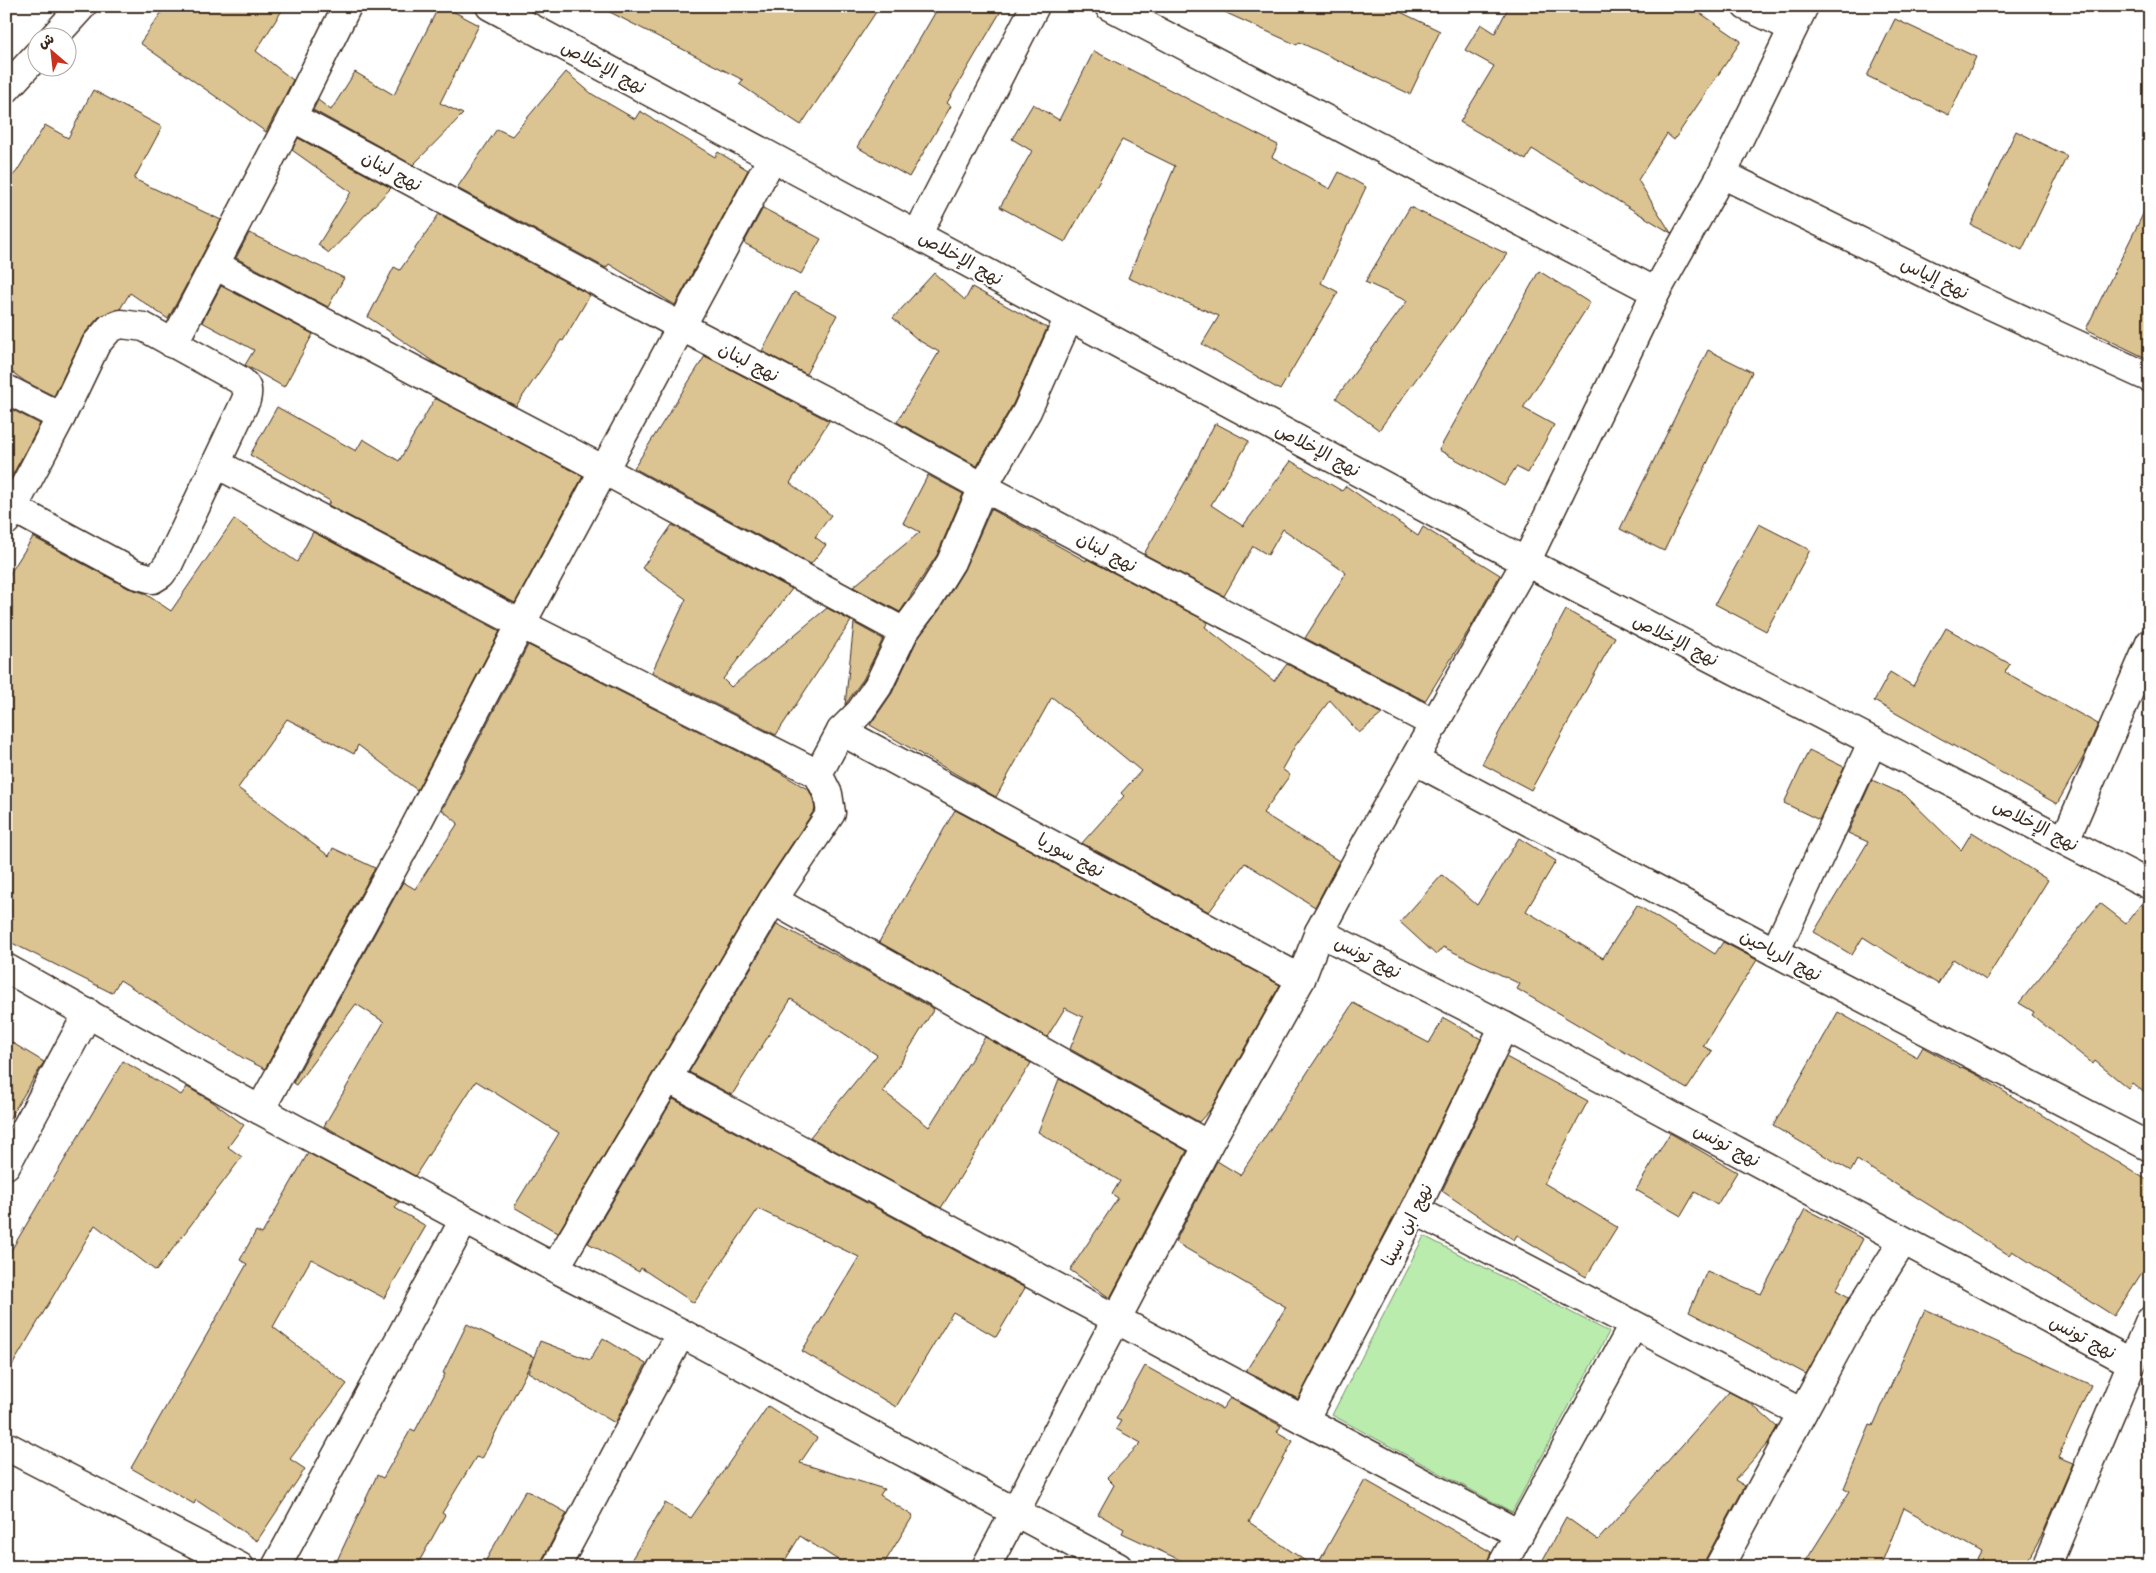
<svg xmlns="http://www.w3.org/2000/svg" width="2156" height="1573" font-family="'Comic Neue','Playpen Sans Arabic',sans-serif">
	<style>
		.green { fill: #b9ecad; stroke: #7a8b66 }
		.building { fill: #dbc392; stroke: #3b2a1e }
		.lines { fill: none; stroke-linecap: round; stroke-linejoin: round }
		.minor-casing { stroke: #3b2a1e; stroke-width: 31 }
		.minor { stroke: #fff; stroke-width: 28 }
		.labels { text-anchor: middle; stroke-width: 4.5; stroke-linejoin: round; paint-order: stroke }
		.street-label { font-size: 18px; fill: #3b2a1e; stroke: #fff }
	</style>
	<rect width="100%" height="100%" fill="#fff"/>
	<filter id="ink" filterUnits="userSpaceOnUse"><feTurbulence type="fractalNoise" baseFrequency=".02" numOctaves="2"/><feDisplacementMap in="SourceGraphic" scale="10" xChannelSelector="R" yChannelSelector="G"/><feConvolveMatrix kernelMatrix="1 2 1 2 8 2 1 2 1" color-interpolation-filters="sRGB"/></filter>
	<g filter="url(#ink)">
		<path class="green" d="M 1424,1236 L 1609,1332 L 1512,1512 L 1332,1415 Z"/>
		<g class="building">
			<path d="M 166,6 L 285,6 L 256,51 L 293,80 L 266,132 L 140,43 Z"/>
			<path d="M 439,6 L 443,6 L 479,25 L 440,103 L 463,114 L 413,165 L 313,110 L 318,100 L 331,110 L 355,72 L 394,95 Z"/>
			<path d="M 598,6 L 880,6 L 801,125 L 739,84 L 743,80 Z"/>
			<path d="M 939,6 L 1004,6 L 947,103 L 951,106 L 909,177 L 857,147 Z"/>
			<path d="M 1211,6 L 1388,6 L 1440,31 L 1410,94 L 1299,42 L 1297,45 Z"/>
			<path d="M 1509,6 L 1690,6 L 1741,41 L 1674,140 L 1667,134 L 1638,180 L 1671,233 L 1532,149 L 1526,160 L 1460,122 L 1494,66 L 1465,50 L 1481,24 L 1495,33 Z"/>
			<path d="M 1895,19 L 1976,57 L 1949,115 L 1867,76 Z"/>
			<path d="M 1094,51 L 1278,145 L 1272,157 L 1330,189 L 1339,172 L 1366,187 L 1321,283 L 1338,292 L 1280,390 L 1202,344 L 1219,316 L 1128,278 L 1175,166 L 1122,140 L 1065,242 L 1000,207 L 1032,151 L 1012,139 L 1033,104 L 1059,120 Z"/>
			<path d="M 566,72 L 592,94 L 635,119 L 640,111 L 715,157 L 718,152 L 748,170 L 675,305 L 609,264 L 606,268 L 457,188 L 497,129 L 512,136 Z"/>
			<path d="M 93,90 L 162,127 L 134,179 L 221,220 L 168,319 L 130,293 L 120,309 L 99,317 L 84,334 L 54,396 L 26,382 L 6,368 L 6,183 L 17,171 L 45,125 L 68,138 Z"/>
			<path d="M 2016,131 L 2067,156 L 2022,250 L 1971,225 Z"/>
			<path d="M 298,138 L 391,188 L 329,253 L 318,245 L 351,192 L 292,150 Z"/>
			<path d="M 2150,200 L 2150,360 L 2086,329 Z"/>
			<path d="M 1410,207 L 1507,254 L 1379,430 L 1336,398 L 1407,301 L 1365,282 Z"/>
			<path d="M 763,208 L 821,239 L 801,274 L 744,243 Z"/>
			<path d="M 439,214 L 590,295 L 563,341 L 561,340 L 516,406 L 438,365 L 368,317 L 394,267 L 400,270 Z"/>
			<path d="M 249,233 L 344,278 L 328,307 L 236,258 Z"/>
			<path d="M 1539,271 L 1590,303 L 1523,408 L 1554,425 L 1528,473 L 1516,467 L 1504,486 L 1439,450 Z"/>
			<path d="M 934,273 L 965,300 L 972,287 L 1047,328 L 1013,404 L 977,466 L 897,422 L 939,352 L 918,340 L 893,318 Z"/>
			<path d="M 221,286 L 313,334 L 284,387 L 245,365 L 254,350 L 202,322 Z"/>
			<path d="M 794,292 L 837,315 L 806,374 L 762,351 Z"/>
			<path d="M 1708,350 L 1752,372 L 1664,551 L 1620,529 Z"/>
			<path d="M 705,356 L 829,421 L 790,483 L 831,515 L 815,537 L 826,545 L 811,564 L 634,468 Z"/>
			<path d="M 435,398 L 583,476 L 515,603 L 328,505 L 330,501 L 250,455 L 277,407 L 356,451 L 363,439 L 399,461 Z"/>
			<path d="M 11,409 L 40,424 L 6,487 L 6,419 Z"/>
			<path d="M 1215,423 L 1249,441 L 1211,505 L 1243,526 L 1291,461 L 1342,491 L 1346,486 L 1418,536 L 1423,527 L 1500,575 L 1472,625 L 1425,701 L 1305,638 L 1346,573 L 1283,529 L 1268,555 L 1253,546 L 1224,596 L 1144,554 L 1188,477 Z"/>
			<path d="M 928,475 L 963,494 L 937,555 L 900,612 L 853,587 L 920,532 L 903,523 Z"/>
			<path d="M 991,509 L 1086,561 L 1087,559 L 1208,622 L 1205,627 L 1274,681 L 1287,664 L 1382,714 L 1359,733 L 1330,700 L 1295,746 L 1282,769 L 1290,775 L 1263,813 L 1339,861 L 1315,907 L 1245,863 L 1209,912 L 1082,843 L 1124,796 L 1121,793 L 1141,771 L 1052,697 L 996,797 L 870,725 L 892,693 L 917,640 L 940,609 L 964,570 Z"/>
			<path d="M 234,519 L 297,562 L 313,532 L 500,631 L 417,790 L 358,745 L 354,754 L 287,719 L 238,788 L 329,856 L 333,848 L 375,868 L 265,1069 L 243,1058 L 120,980 L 112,993 L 6,940 L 6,580 L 33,537 L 128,588 L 144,593 L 171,611 Z"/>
			<path d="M 1759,524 L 1810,550 L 1766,631 L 1715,604 Z"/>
			<path d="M 672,525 L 792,589 L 723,679 L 731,687 L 827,608 L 851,621 L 776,735 L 652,672 L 686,599 L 642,568 Z"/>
			<path d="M 1566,610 L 1615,637 L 1531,790 L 1482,764 Z"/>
			<path d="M 854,623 L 883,639 L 864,678 L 845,705 Z"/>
			<path d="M 1946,628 L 2010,664 L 2005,672 L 2098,724 L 2084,756 L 2057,804 L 1874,701 L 1890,672 L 1913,686 Z"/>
			<path d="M 528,645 L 777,771 L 809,790 L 813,799 L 815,809 L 760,892 L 558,1233 L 514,1207 L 559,1133 L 476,1081 L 415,1176 L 324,1126 L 384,1022 L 356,1004 L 296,1085 L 293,1083 L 403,882 L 415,889 L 458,823 L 442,810 Z"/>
			<path d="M 1809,750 L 1844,767 L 1819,820 L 1784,803 Z"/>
			<path d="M 1872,780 L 1905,795 L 1961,850 L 1972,832 L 2048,880 L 1986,980 L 1953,959 L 1938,984 L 1863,937 L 1852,955 L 1814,932 L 1868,842 L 1848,833 Z"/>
			<path d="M 955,810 L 1280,985 L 1210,1110 L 1199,1122 L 1070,1049 L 1083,1017 L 1065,1008 L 1047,1037 L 879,942 Z"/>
			<path d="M 1519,838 L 1556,861 L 1526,911 L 1603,958 L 1637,905 L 1715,954 L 1723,942 L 1757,960 L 1703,1046 L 1712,1051 L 1687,1089 L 1517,989 L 1520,984 L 1443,947 L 1436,955 L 1400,922 L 1442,875 L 1477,905 Z"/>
			<path d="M 2145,899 L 2150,900 L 2150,1097 L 2132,1083 L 2128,1088 L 2095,1061 L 2093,1064 L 2032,1015 L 2034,1012 L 2019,1003 L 2100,903 L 2126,923 Z"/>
			<path d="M 777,924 L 863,969 L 934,1009 L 883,1091 L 929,1127 L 985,1037 L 1031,1063 L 941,1208 L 810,1137 L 877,1055 L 791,999 L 732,1095 L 689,1072 Z"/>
			<path d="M 1353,1003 L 1429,1043 L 1444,1018 L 1481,1039 L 1401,1203 L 1298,1399 L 1246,1371 L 1286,1307 L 1175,1242 L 1217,1161 L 1240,1175 Z"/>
			<path d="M 1838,1012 L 1917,1057 L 1923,1047 L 1961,1068 L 1962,1067 L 1979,1076 L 2150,1182 L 2150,1260 L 2114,1316 L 2012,1251 L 2009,1255 L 1857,1160 L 1851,1171 L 1773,1126 Z"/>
			<path d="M 6,1039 L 44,1062 L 6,1124 Z"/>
			<path d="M 1506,1057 L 1588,1101 L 1544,1183 L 1617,1227 L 1586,1277 L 1517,1235 L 1514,1240 L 1442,1191 Z"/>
			<path d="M 123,1061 L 181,1095 L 187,1087 L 213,1102 L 244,1125 L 228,1147 L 242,1157 L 156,1271 L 95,1225 L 6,1376 L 6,1259 Z"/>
			<path d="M 1059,1079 L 1187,1151 L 1110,1298 L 1070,1270 L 1118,1198 L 1112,1194 L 1120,1181 L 1038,1132 Z"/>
			<path d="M 673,1099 L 1025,1288 L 996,1337 L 953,1312 L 896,1407 L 802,1351 L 859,1257 L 758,1209 L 694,1303 L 641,1268 L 639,1272 L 588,1243 Z"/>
			<path d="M 1670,1133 L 1737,1172 L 1717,1205 L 1695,1192 L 1681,1216 L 1636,1190 Z"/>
			<path d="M 308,1153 L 399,1202 L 395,1208 L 426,1226 L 384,1298 L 311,1259 L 273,1327 L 347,1384 L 290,1459 L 305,1469 L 257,1541 L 196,1500 L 194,1504 L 131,1468 L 247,1264 L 240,1260 L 256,1231 L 262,1234 Z"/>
			<path d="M 1805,1209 L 1863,1239 L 1836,1290 L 1849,1297 L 1806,1374 L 1689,1312 L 1707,1271 L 1761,1294 Z"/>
			<path d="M 1925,1309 L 2091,1385 L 2058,1457 L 2073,1463 L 2044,1531 L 2024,1567 L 1973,1567 L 1981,1552 L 1904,1508 L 1880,1567 L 1802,1567 L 1850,1491 L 1844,1488 L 1870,1425 L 1873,1426 Z"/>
			<path d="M 467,1324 L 534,1357 L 482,1459 L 476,1457 L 442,1513 L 445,1515 L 416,1567 L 334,1567 L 377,1475 L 383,1478 L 411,1429 L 415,1431 L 445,1374 L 443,1373 Z"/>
			<path d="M 603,1338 L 646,1364 L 615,1423 L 528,1372 L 540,1341 L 590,1360 Z"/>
			<path d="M 1145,1366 L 1222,1409 L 1230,1398 L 1281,1426 L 1277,1432 L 1293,1441 L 1249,1522 L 1314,1567 L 1195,1567 L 1122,1533 L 1124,1529 L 1098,1514 L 1114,1485 L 1107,1478 L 1141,1443 L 1116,1429 L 1121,1421 L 1116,1419 Z"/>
			<path d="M 1729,1392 L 1750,1403 L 1777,1427 L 1768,1443 L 1735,1480 L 1745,1486 L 1705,1560 L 1703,1567 L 1539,1567 L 1566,1517 L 1598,1540 Z"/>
			<path d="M 768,1406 L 817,1438 L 800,1463 L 884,1489 L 880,1495 L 913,1516 L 882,1567 L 849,1567 L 800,1536 L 781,1567 L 627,1567 L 665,1503 L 691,1518 Z"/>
			<path d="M 1365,1480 L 1491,1552 L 1485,1567 L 1316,1567 Z"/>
			<path d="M 526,1490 L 567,1513 L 542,1560 L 540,1567 L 482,1567 Z"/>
		</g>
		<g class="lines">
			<g class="minor-casing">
				<g id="minor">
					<path d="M 490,6 L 1526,562 L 2150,885"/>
					<path d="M 1109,6 L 1656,292"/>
					<path d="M 1746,6 L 1793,28"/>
					<path d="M 53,38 L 82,6"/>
					<path d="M 6,89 L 38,54"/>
					<path d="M 292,117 L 347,6"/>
					<path d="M 1722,174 L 1973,297 L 2150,378"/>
					<path d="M 917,235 L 1035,6"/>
					<path d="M 215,265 L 604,470 L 904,632"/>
					<path d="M 173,344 L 292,117 L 682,327 L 850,414 L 983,487 L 1435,724"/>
					<path d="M 6,389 L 61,417"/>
					<path d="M 217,464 L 521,624 L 818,774"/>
					<path d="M 6,521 L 13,508 L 61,417 L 96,344 L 110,328 L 121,324 L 144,327 L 238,379 C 247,385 249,389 246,400 L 169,563 L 161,574 L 153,579 L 135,574 L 13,508"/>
					<path d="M 841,731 L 1301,979"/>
					<path d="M 1414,760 L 1775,952 L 2150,1147"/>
					<path d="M 2065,840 L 2150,643"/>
					<path d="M 773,900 L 1208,1145"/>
					<path d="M 1319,932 L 1504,1026 L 2132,1363"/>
					<path d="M 1775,952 L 1873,741"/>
					<path d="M 6,968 L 260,1110 L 555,1268 L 681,1333 L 1118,1567"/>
					<path d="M 669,1079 L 1304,1420 L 1519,1534"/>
					<path d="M 260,1110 L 405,846 L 521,624 L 772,158"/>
					<path d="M 6,1165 L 88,1013"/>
					<path d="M 1415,1210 L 1802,1413"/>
					<path d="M 555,1268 L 773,900 L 831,813 L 828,794 L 818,774 L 841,731 L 860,712 L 878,686 L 904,632 L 927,601 L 951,562 L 983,487 L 1027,411 L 1069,317"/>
					<path d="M 1304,1420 L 1415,1210 L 1504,1026"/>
					<path d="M 6,1446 L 240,1567"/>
					<path d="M 276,1567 L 464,1220"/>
					<path d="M 556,1567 L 681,1333"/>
					<path d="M 986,1567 L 1208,1145 L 1301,979 L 1319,932 L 1366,844 L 1526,562 L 1656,292 L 1722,174 L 1804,6"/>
					<path d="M 1501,1567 L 1633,1326"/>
					<path d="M 1719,1567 L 1847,1330 L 1903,1241"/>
					<path d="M 2046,1567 L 2150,1320"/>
				</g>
			</g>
			<use href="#minor" class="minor"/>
		</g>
	</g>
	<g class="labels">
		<g class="street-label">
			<text transform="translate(604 67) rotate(28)" y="6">نهج الإخلاص</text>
			<text transform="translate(392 171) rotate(28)" y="6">نهج لبنان</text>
			<text transform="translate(961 258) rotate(29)" y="6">نهج الإخلاص</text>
			<text transform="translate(1935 278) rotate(26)" y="6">نهخ إلياس</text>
			<text transform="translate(749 362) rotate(27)" y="6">نهج لبنان</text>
			<text transform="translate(1318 450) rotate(28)" y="6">نهج الإخلاص</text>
			<text transform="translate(1107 552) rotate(28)" y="6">نهج لبنان</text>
			<text transform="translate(1676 640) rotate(27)" y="6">نهج الإخلاص</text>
			<text transform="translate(2036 825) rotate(27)" y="6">نهج الإخلاص</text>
			<text transform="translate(1071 855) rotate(28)" y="6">نهج سوريا</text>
			<text transform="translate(1781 955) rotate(28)" y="6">نهج الرياحين</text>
			<text transform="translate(1368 957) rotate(27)" y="6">نهج تونس</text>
			<text transform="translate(1727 1145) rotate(28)" y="6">نهج تونس</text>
			<text transform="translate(1407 1225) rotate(-63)" y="6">نهج ابن سينا</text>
			<text transform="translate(2083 1337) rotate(28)" y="6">نهج تونس</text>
		</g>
	</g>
	<rect width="2156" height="1573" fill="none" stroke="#fff" stroke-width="25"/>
	<rect x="12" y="12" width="2131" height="1548" fill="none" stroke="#3b2a1e" stroke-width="2" filter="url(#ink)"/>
	<g transform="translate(52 52) rotate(332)"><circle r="24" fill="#ffffff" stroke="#b1aaa5"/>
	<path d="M0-4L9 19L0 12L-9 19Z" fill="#c8321e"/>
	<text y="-8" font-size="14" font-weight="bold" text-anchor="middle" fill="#3b2a1e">ش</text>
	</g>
</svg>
